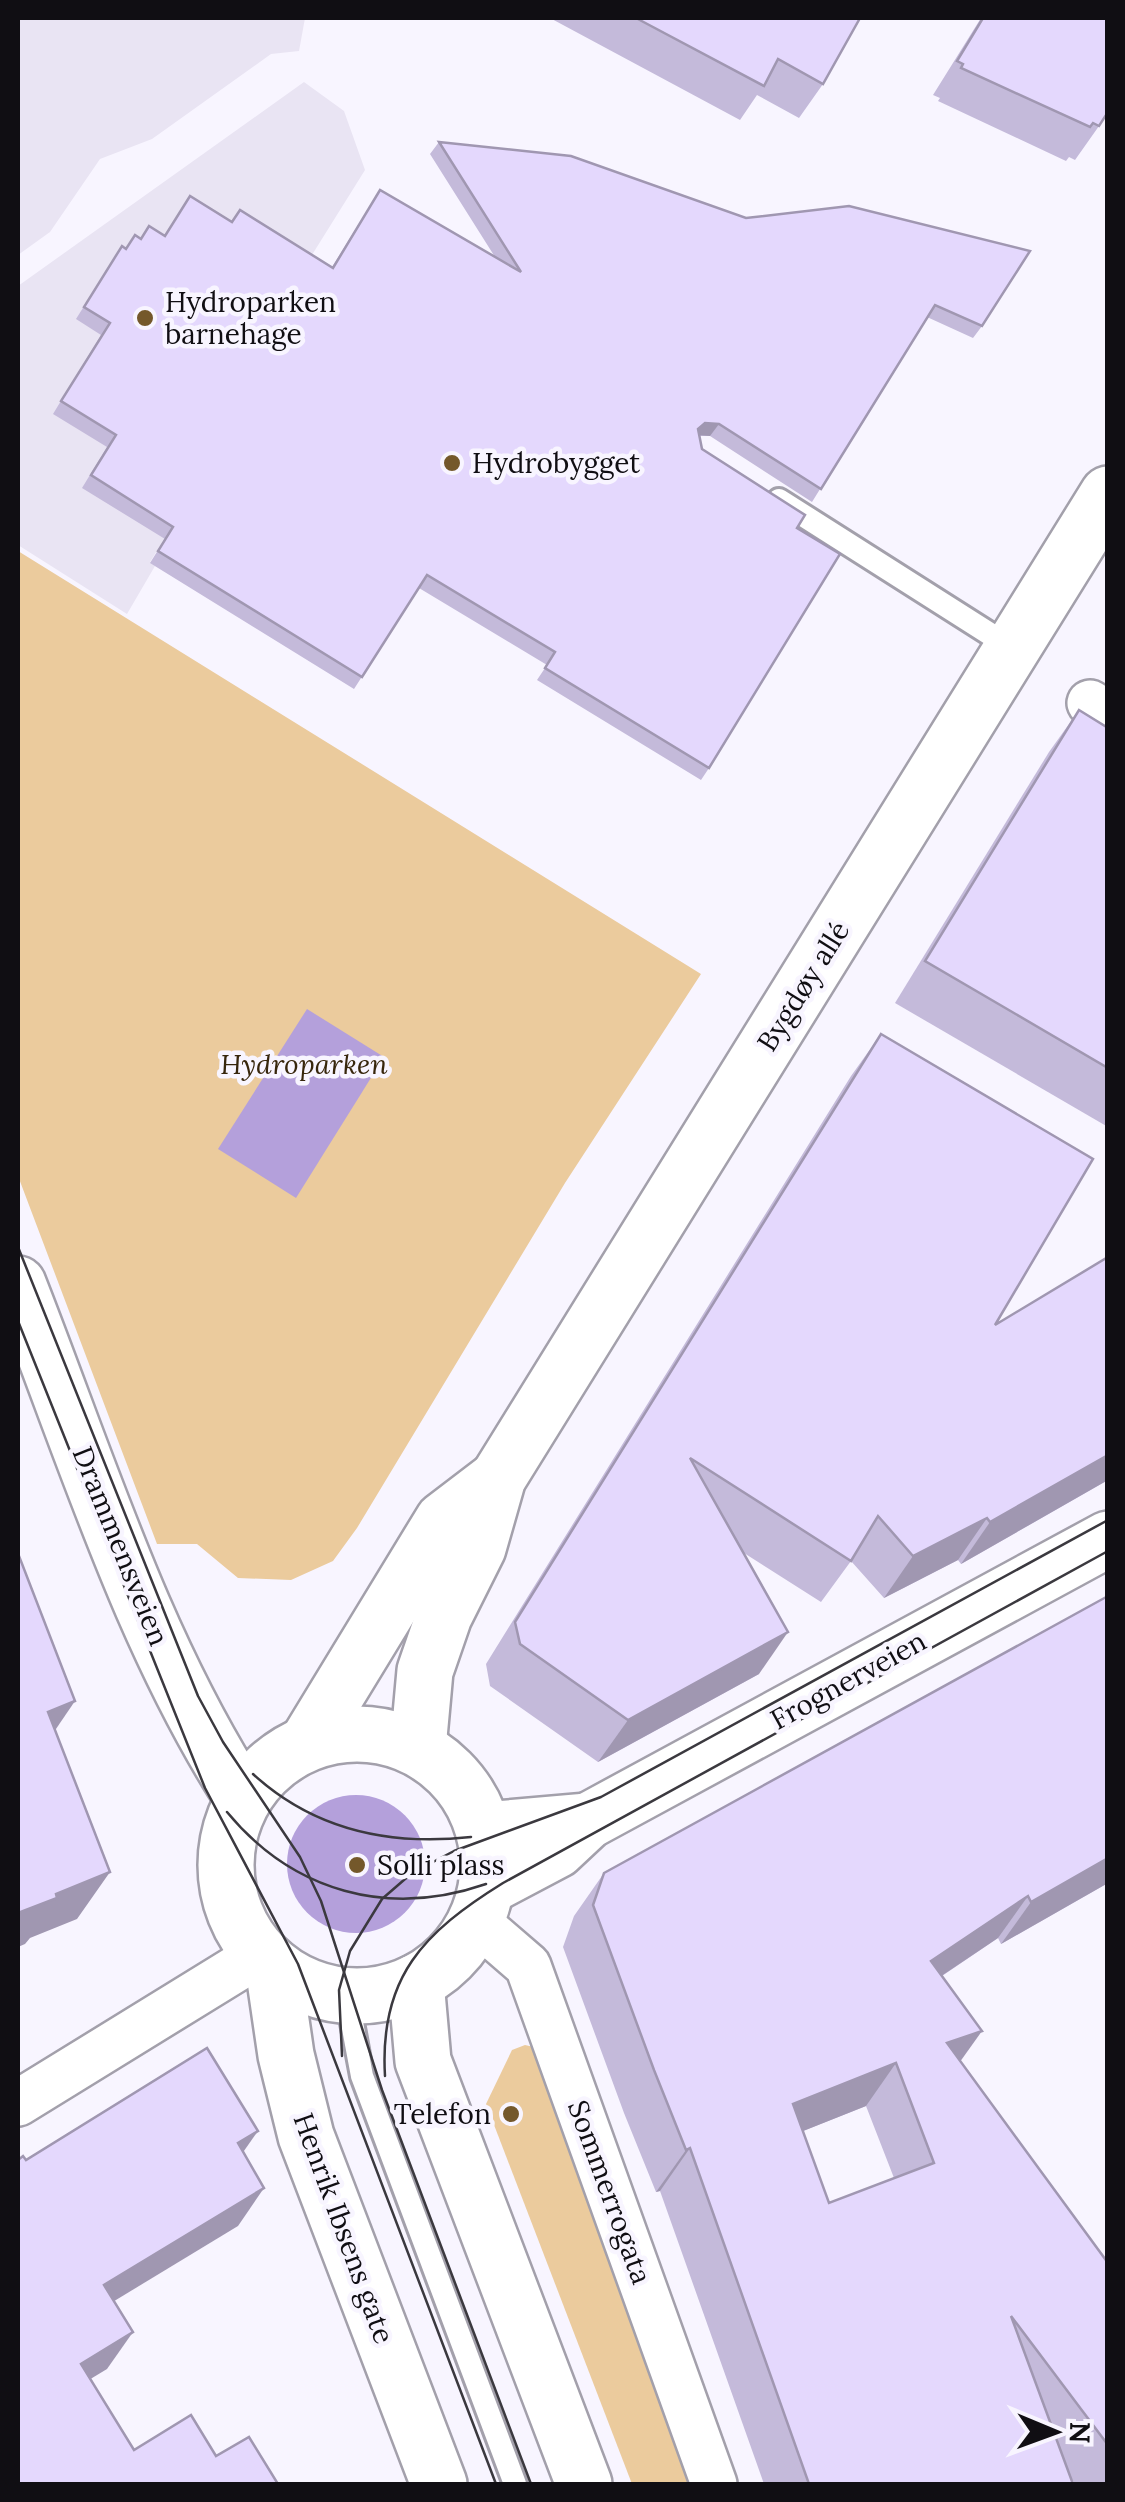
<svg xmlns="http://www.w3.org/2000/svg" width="1125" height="2502" font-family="Lora,serif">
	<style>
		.built { fill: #e9e4f3 }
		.green { fill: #ebcb9d }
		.water { fill: #b4a0db }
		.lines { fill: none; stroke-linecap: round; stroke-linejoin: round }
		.service-casing { stroke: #a3a0ab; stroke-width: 28 }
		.minor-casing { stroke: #a3a0ab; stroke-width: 50 }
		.tertiary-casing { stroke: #a3a0ab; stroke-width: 60 }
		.secondary-casing { stroke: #a3a0ab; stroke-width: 60 }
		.service { stroke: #fff; stroke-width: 22 }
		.minor { stroke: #fff; stroke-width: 45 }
		.tertiary { stroke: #fff; stroke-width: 55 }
		.secondary { stroke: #fff; stroke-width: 55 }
		.tram { stroke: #3b393f; stroke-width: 2.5 }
		.wall { fill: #c4bada; fill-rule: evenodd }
		.shaded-wall { fill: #a097b1 }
		.building { fill: #e4d8fd; stroke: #a097b1; stroke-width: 2.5; fill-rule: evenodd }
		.poi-dot { fill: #74582b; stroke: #f8f5ff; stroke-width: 4 }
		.labels { text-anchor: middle; stroke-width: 9; stroke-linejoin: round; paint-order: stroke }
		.poi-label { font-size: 28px; fill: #100e13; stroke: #f8f5ff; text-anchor: start }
		.street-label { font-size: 28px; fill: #100e13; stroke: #f8f5ff }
		.park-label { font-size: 28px; font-style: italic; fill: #37260c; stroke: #f8f5ff }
	</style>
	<rect width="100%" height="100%" fill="#f8f5ff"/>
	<g class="built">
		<path d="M 18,18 L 305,18 L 299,51 L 271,54 L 152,139 L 100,159 L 50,232 L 18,255 Z"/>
		<path d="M 304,82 L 344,111 L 365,170 L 252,351 L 224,442 L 150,562 L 155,566 L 127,614 L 18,545 L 18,286 Z"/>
	</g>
	<g class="green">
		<path d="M 18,551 L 701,974 L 565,1183 L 357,1528 L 333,1561 L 291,1580 L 238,1578 L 197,1544 L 157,1544 L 18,1176 Z"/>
		<path d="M 525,2045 L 538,2048 L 697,2484 L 632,2484 L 486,2104 L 512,2050 Z"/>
	</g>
	<g class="water">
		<path d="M 307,1009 L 384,1057 L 296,1198 L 218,1149 Z"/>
		<circle cx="356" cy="1864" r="69"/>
	</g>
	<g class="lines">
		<g class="service-casing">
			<g id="service">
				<path d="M 779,500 L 1012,648"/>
				<path d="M 347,1996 L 362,2076 L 515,2484"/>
			</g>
		</g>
		<g class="minor-casing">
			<g id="minor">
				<path d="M 1090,703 L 1108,714"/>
				<path d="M 476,1921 L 528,1966 L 714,2484"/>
				<path d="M 18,2103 L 260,1954"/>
			</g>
		</g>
		<g class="tertiary-casing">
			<g id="tertiary">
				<path d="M 18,1284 C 86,1457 142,1642 243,1798"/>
				<path d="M 484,1830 L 588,1821"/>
				<path d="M 487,1887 L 557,1850 L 588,1821 L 1108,1539"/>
			</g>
		</g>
		<g class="secondary-casing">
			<g id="secondary">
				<circle cx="357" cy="1865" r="131"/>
				<path d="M 307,1743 L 443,1520 L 498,1478"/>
				<path d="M 418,1748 L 425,1671 L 444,1616 L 478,1548 L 498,1478 L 1108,494"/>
				<path d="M 273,1966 L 286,2055 L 306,2136 L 439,2484"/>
				<path d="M 416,1982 L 423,2061 L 584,2484"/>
			</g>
		</g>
		<use href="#service" class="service"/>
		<use href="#minor" class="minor"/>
		<use href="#tertiary" class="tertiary"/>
		<use href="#secondary" class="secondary"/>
		<g class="tram">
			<path d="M 18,1247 L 198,1696 L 223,1742 L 300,1857 L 321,1901 L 382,2090 L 531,2484"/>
			<path d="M 18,1321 L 205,1788 L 298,1964 L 496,2484"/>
			<path d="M 253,1774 C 314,1830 390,1846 471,1837"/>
			<path d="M 227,1812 C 293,1892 388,1918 486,1884"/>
			<path d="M 342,2056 L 339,1990 L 350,1951 L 382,1899 L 412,1873 L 454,1851 L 601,1797 L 1108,1520"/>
			<path d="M 385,2076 C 379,1977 424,1932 503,1883 L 1108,1551"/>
		</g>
	</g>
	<g class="wall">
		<path d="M 550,18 L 860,18 L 823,84 L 799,118 L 757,95 L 740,120 Z"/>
		<path d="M 981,18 L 1108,18 L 1099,126 L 1075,160 L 1069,157 L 1066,161 L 938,101 L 940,98 L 933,95 Z"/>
		<path d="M 439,142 L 746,218 L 982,326 L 973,338 L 927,317 L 812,502 L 710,436 L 699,436 L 702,449 L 797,528 L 709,768 L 701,780 L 537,680 L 547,665 L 419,588 L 354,689 L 150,563 L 165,539 L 82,488 L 107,447 L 53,414 L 101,335 L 76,319 L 122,246 L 126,249 L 140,238 L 164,236 L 190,196 L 231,222 L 240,210 L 332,267 L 380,190 L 495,257 L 430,154 Z"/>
		<path d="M 1079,710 L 1108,728 L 1108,1127 L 895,1003 L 1049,752 Z"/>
		<path d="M 881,1034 L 995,1325 L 1108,1257 L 1108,1480 L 961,1564 L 958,1560 L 884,1598 L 851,1561 L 821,1602 L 744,1553 L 759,1674 L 598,1762 L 490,1686 L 486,1664 L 851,1076 Z"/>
		<path d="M 1108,1596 L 1108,1883 L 1001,1944 L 998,1938 L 942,1976 L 960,2061 L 1108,2263 L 1108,2484 L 1075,2484 L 1071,2478 L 1073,2484 L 764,2484 L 660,2191 L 656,2192 L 624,2113 L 563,1947 L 574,1916 L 604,1873 ZM 866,2106 L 894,2178 L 829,2203 L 803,2131 Z"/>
	</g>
	<g class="shaded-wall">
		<path d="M 705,423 L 719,424 L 710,436 L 696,435 L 698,429 Z"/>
		<path d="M 1108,1455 L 1108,1480 L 961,1564 L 990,1522 Z"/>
		<path d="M 987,1518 L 958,1560 L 884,1598 L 913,1556 Z"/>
		<path d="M 788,1632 L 759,1674 L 598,1762 L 628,1720 Z"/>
		<path d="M 75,1701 L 43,1748 L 48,1712 Z"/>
		<path d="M 1108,1858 L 1108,1883 L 1001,1944 L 1031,1902 Z"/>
		<path d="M 110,1872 L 77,1919 L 30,1938 L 25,1944 L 18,1947 L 18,1913 L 56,1894 Z"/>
		<path d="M 1028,1896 L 998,1938 L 901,2003 L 931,1961 Z"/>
		<path d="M 982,2031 L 952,2073 L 947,2043 Z"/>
		<path d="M 896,2063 L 866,2106 L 763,2147 L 793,2104 Z"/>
		<path d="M 258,2131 L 232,2168 L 238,2143 Z"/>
		<path d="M 690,2148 L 660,2191 L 656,2192 L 686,2150 Z"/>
		<path d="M 264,2188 L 238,2226 L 78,2323 L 104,2285 Z"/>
		<path d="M 133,2332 L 107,2369 L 54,2401 L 81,2364 Z"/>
	</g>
	<g class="building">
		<path d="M 636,18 L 860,18 L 823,84 L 778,59 L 764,86 Z"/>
		<path d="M 983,18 L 1108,18 L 1108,112 L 1099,126 L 1093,123 L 1090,127 L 961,68 L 963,64 L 957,61 Z"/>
		<path d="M 439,142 L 571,156 L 746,218 L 849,206 L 1030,251 L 982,326 L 935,305 L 821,489 L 719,424 L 705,423 L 698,429 L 702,449 L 805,515 L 797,528 L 840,554 L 709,768 L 545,668 L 555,652 L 427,575 L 362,677 L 158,551 L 173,527 L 91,475 L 116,435 L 61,401 L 110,323 L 84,307 L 122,246 L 126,249 L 135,235 L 141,239 L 149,226 L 165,236 L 190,196 L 232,222 L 240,210 L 333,268 L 380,190 L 521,272 Z"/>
		<path d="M 1079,710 L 1108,728 L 1108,1068 L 925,961 Z"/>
		<path d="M 881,1034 L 1093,1159 L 995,1325 L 1108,1257 L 1108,1455 L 990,1522 L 987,1518 L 913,1556 L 878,1516 L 851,1561 L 690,1458 L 788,1632 L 628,1720 L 520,1644 L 515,1622 Z"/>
		<path d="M 18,1556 L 19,1556 L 75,1701 L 48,1712 L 110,1872 L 56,1894 L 57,1898 L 18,1913 Z"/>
		<path d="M 1108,1596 L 1108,1858 L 1031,1902 L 1028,1896 L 931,1961 L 982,2031 L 947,2043 L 1108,2263 L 1108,2445 L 1011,2316 L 1073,2484 L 809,2484 L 690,2148 L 686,2150 L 654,2070 L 593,1905 L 604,1873 ZM 896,2063 L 934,2163 L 829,2203 L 793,2104 Z"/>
		<path d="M 207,2048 L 258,2131 L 238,2143 L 264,2188 L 104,2285 L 133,2332 L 81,2364 L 134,2450 L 191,2415 L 216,2456 L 249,2437 L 278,2484 L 18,2484 L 18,2160 L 23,2156 L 26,2160 Z"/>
	</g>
	<g class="poi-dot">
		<circle cx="145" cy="318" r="10"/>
		<circle cx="452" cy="463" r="10"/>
		<circle cx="357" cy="1865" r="10"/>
		<circle cx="511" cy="2114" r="10"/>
	</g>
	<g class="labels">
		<g class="poi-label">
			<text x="165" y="312">Hydroparken<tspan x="165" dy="32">barnehage</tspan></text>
			<text x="472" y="473">Hydrobygget</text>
			<text x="377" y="1875">Solli plass</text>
			<text x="491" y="2124" text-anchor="end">Telefon</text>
		</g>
		<g class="street-label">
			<text transform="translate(803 986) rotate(-58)" y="10">Bygdøy allé</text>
			<text transform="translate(121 1546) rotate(68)" y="10">Drammensveien</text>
			<text transform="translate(848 1680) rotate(-29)" y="10">Frognerveien</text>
			<text transform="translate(610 2192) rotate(70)" y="10">Sommerrogata</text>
			<text transform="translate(344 2228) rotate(70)" y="10">Henrik Ibsens gate</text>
		</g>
		<g class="park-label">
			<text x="304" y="1074">Hydroparken</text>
		</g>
	</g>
	<rect width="1125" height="2502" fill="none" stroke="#100e13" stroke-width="40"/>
	<g transform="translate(1055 2432) rotate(91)" stroke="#f8f5ff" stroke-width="8" paint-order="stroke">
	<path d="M0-8L18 38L0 25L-18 38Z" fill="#100e13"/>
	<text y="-15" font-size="28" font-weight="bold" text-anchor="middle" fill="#100e13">N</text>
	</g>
</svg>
